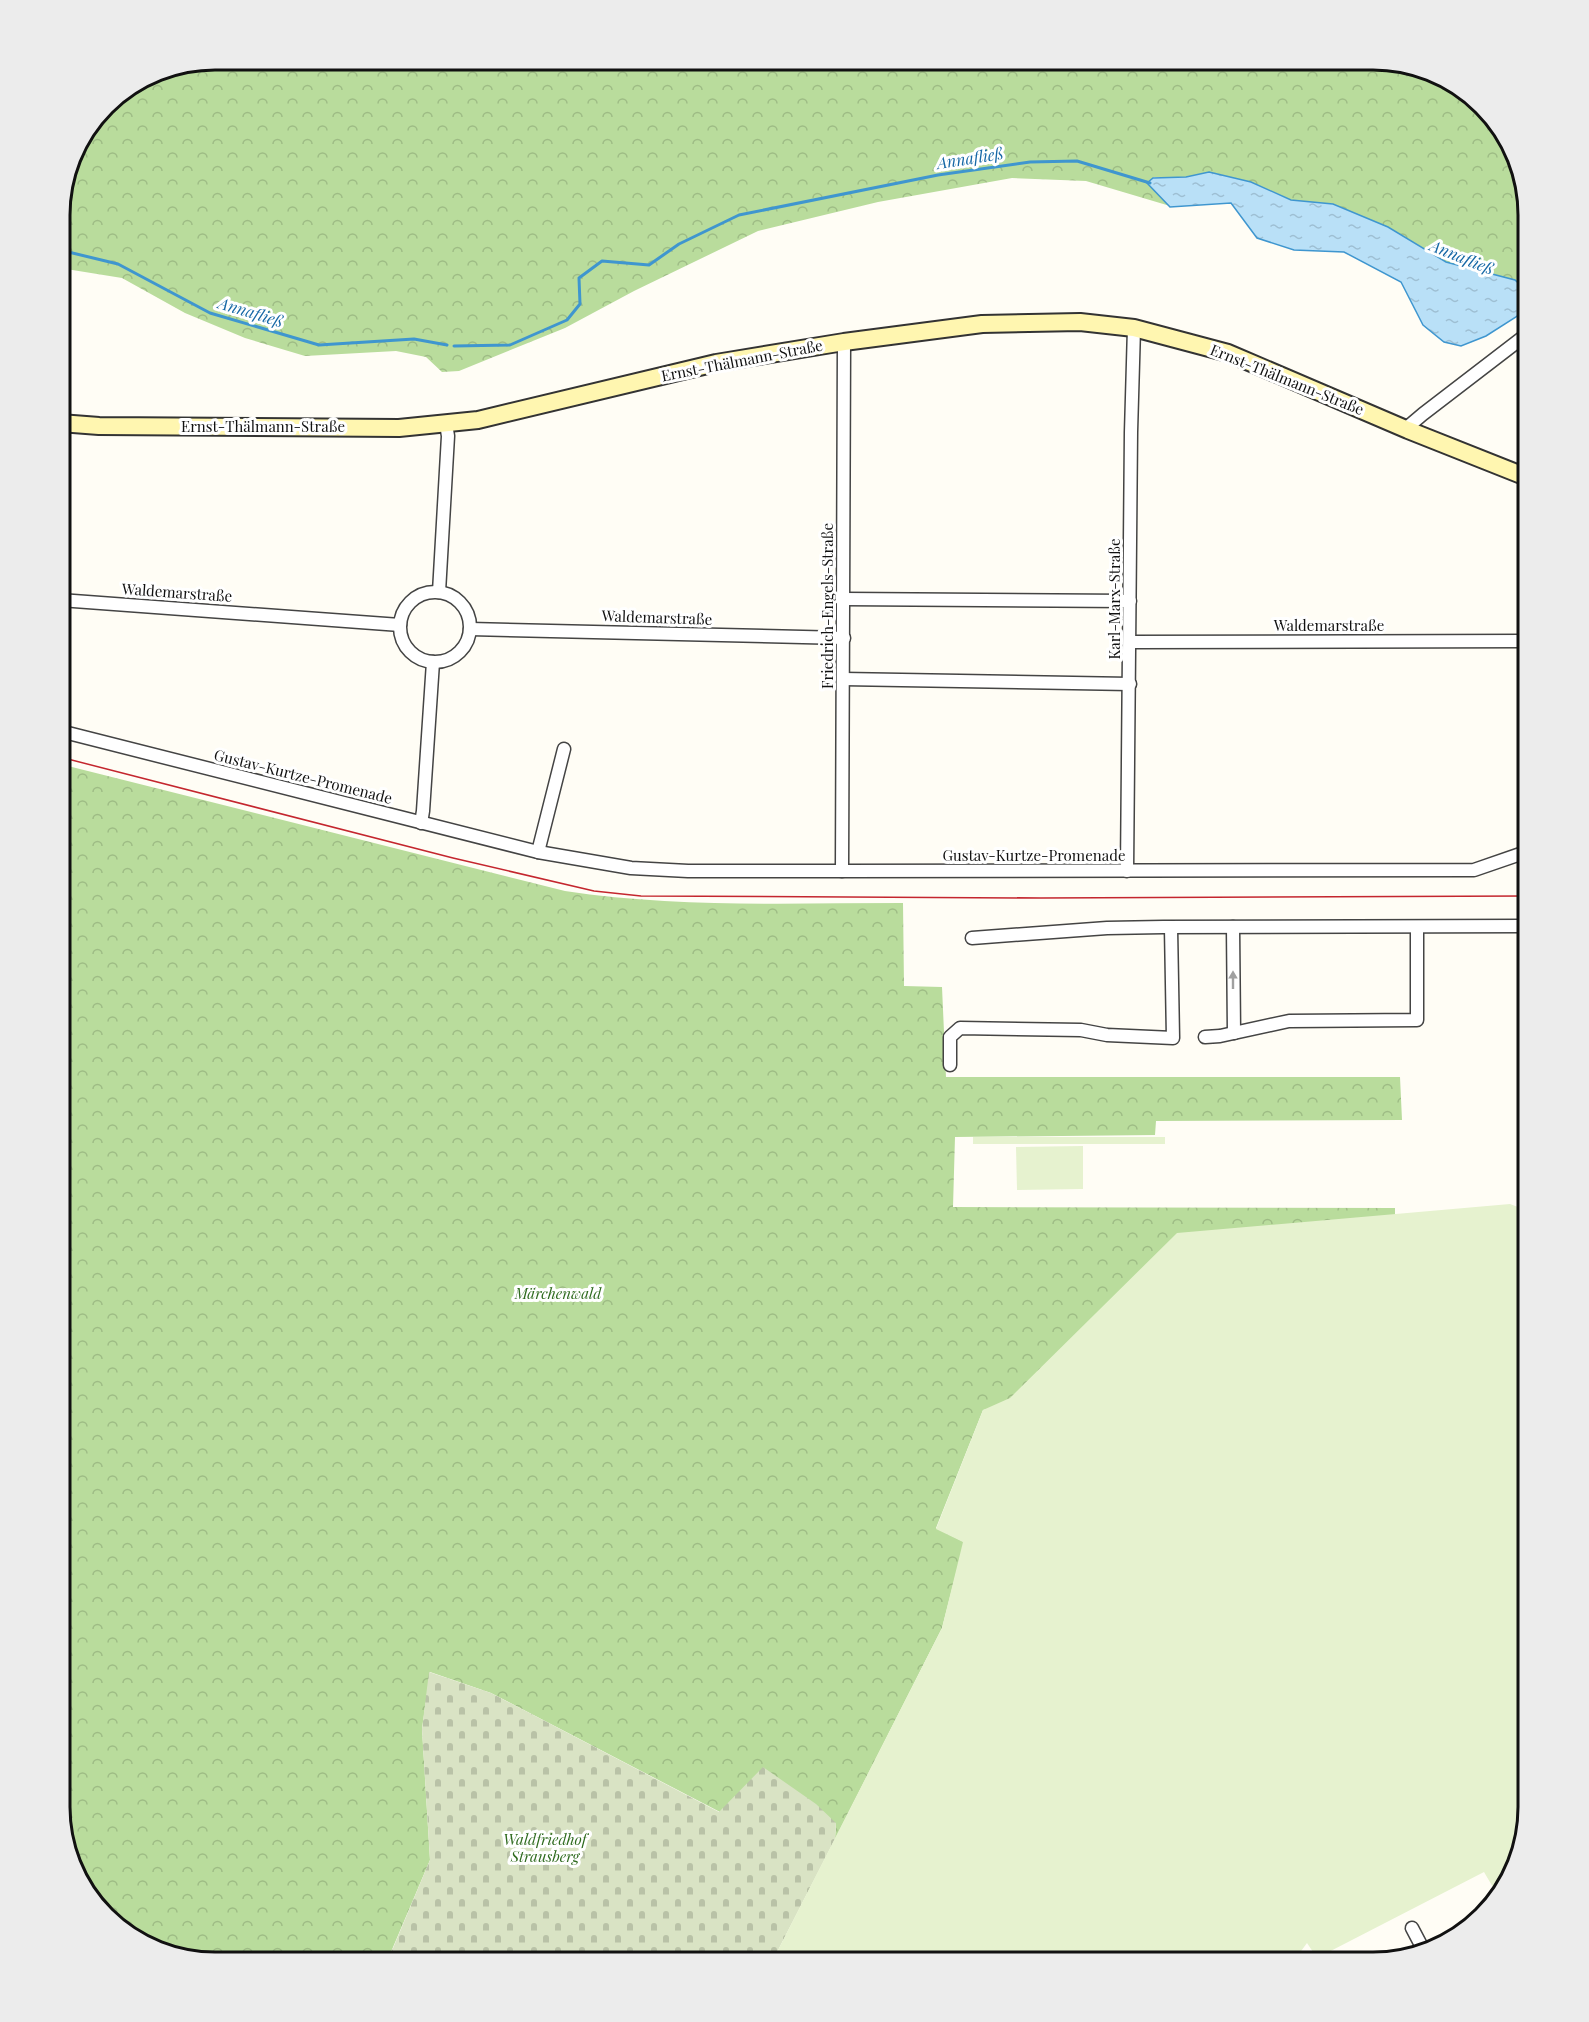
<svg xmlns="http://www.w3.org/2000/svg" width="1589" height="2022" font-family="'Playfair Display',serif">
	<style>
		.forest { fill: url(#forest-crowns) }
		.cemetery { fill: url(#cemetery-stones) }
		.pitch { fill: #e6f2cf }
		.water { fill: url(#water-ripples); stroke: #3f96cf; stroke-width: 1.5 }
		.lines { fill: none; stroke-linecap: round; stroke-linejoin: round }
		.stream { stroke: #3f96cf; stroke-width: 3 }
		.minor-casing { stroke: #444; stroke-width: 15 }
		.secondary-casing { stroke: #333; stroke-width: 20 }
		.minor { stroke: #fff; stroke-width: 12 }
		.secondary { stroke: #fff6b0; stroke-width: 16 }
		.tram { stroke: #c4262e; stroke-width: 1.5 }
		.oneway { fill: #a0a0a0 }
		.labels { text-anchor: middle; stroke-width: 6; stroke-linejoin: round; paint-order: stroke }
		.street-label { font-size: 15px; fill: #111; stroke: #fff }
		.park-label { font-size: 15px; font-style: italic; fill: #2f6b1f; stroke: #fff }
		.water-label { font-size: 16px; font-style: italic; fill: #1768a6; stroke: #fff }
		.rim { fill: none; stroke: #111; stroke-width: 3 }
	</style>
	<defs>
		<pattern id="forest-crowns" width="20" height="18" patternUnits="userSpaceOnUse" patternTransform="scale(1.5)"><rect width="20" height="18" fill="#b9dc9c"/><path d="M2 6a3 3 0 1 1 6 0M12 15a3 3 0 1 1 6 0" fill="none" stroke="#9ebc85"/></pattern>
		<pattern id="cemetery-stones" width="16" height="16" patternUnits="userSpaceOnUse" patternTransform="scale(1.5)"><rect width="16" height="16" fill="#d9e3c4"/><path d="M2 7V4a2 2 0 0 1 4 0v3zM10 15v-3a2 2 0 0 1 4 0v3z" fill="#b9c2a7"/></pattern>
		<pattern id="water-ripples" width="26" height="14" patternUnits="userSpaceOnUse" patternTransform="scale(1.5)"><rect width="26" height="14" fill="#b9e0f7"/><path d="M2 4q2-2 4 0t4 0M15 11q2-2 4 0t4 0" fill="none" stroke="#9ebfd3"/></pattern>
	</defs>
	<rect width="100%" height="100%" fill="#fffdf5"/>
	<g class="forest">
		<path d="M 215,60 L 1384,60 L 1451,81 L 1503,129 L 1529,215 L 1529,293 L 1515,280 L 1446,262 L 1388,227 L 1333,204 L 1291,200 L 1251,182 L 1210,172 L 1186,177 L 1154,177 L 1148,183 L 1170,206 L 1086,181 L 1012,178 L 878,202 L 758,231 L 634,291 L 565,328 L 459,371 L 442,372 L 426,357 L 396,351 L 305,356 L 245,338 L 185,313 L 122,278 L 60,268 L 60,205 L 76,146 L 113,99 L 156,72 Z"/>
		<path d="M 60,764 L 565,891 C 677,908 790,903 903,903 L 904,986 L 942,987 L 946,1077 L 1400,1077 L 1402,1120 L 1156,1121 L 1155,1135 L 955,1137 L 953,1207 L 1395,1208 L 1395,1214 L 1416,1214 L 1318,1334 L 983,1410 L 936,1528 L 964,1542 L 942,1628 L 835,1839 L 836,1823 L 720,1812 L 491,1693 L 430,1672 L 422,1729 L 430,1860 L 388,1959 L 388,1962 L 215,1962 L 138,1941 L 86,1893 L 60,1807 Z"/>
	</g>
	<path class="cemetery" d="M 429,1672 L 491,1693 L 719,1812 L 763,1767 L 816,1804 L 836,1823 L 835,1839 L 772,1962 L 388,1962 L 388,1960 L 430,1860 L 422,1729 Z"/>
	<g class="pitch">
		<rect x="973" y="1137" width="192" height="7"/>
		<path d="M 1083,1146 L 1083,1189 L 1017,1190 L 1016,1147 Z"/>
		<path d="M 1510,1204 L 1523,1209 L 1529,1215 L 1529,1807 L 1511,1873 L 1494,1889 L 1484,1872 L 1317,1958 L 1307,1943 L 1293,1962 L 772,1962 L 942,1628 L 963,1542 L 936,1529 L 983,1410 L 1010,1398 L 1177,1233 Z"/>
	</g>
	<path class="water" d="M 1209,172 L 1251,182 L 1291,200 L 1333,204 L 1388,227 L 1446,262 L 1515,280 L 1529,293 L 1529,305 L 1516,317 L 1486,336 L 1461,346 L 1444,342 L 1423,325 L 1401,282 L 1344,252 L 1294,250 L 1257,238 L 1231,203 L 1170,207 L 1147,183 L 1153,178 L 1186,177 Z"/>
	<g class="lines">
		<g class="stream">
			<path d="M 60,250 L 118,264 L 210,313 L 319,345 L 414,339 L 447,345"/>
			<path d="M 454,346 L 510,345 L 567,320 L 580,304 L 579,278 L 602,261 L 649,265 L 679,244 L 739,215 L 938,175 L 1030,162 L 1077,161 L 1150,183"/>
		</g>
		<g class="minor-casing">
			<g id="minor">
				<path d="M 1408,430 L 1410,425 L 1423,414 L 1522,338 L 1529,328"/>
				<path d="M 439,592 L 448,436 L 446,424"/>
				<circle cx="435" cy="627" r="35"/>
				<path d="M 844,599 L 1130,601"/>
				<path d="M 60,600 L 400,625"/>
				<path d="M 470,629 L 844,638"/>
				<path d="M 1130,642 L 1529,641"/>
				<path d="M 843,679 L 1130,684"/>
				<path d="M 60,731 L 538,852 L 631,868 L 688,871 L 842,871 L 1474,870 L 1529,851"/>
				<path d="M 421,823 L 423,811 L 433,662"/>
				<path d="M 538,852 L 564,749"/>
				<path d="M 842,871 L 844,342"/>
				<path d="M 1127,871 L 1131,432 L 1134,328"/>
				<path d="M 1233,927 L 1234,1033"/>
				<path d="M 972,938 L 1107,928 L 1163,927 L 1529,926"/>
				<path d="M 1205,1037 L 1220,1036 L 1289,1021 L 1417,1020 L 1417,927"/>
				<path d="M 950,1065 L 950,1037 L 960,1028 L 1081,1030 L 1107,1035 L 1173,1038 L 1171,928"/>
				<path d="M 1412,1928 L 1422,1947"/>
			</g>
		</g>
		<g class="secondary-casing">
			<path id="secondary" d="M 60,423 L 99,426 L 399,428 L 478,420 L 716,363 L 844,342 L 982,324 L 1080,322 L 1134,328 L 1228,353 L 1408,430 L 1529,478"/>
		</g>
		<use href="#minor" class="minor"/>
		<use href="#secondary" class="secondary"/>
		<path class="tram" d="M 60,757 L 453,858 L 594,891 L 641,896 L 1041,898 L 1529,896"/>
	</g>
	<defs><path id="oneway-solid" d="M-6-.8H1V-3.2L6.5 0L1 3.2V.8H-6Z" transform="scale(1.5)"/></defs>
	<use class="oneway" href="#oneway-solid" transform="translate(1233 980) rotate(-90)"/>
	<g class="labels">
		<g class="street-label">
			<text transform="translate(742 361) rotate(-11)" y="5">Ernst-Thälmann-Straße</text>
			<text transform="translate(1287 380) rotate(22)" y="5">Ernst-Thälmann-Straße</text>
			<text x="263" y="432">Ernst-Thälmann-Straße</text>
			<text transform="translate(177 593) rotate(4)" y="5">Waldemarstraße</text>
			<text transform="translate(1115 599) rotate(-90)" y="5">Karl-Marx-Straße</text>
			<text transform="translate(828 606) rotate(-90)" y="5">Friedrich-Engels-Straße</text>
			<text transform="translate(657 618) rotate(2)" y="5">Waldemarstraße</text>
			<text x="1329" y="631">Waldemarstraße</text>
			<text transform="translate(303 777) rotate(14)" y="5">Gustav-Kurtze-Promenade</text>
			<text x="1034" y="861">Gustav-Kurtze-Promenade</text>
		</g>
		<g class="park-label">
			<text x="558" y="1299">Märchenwald</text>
			<text x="545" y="1845">Waldfriedhof<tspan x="545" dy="17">Strausberg</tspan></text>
		</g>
		<g class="water-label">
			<text transform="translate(970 158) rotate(-9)" y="6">Annafließ</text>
			<text transform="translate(1462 257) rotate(22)" y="6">Annafließ</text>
			<text transform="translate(251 312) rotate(17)" y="6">Annafließ</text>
		</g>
	</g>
	<path d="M0 0H1589V2022H0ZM215 70H1373A145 145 0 0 1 1518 215V1807A145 145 0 0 1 1373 1952H215A145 145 0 0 1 70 1807V215A145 145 0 0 1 215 70Z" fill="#ececec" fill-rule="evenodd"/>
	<path class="rim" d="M215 70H1373A145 145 0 0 1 1518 215V1807A145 145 0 0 1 1373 1952H215A145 145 0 0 1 70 1807V215A145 145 0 0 1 215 70Z"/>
</svg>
